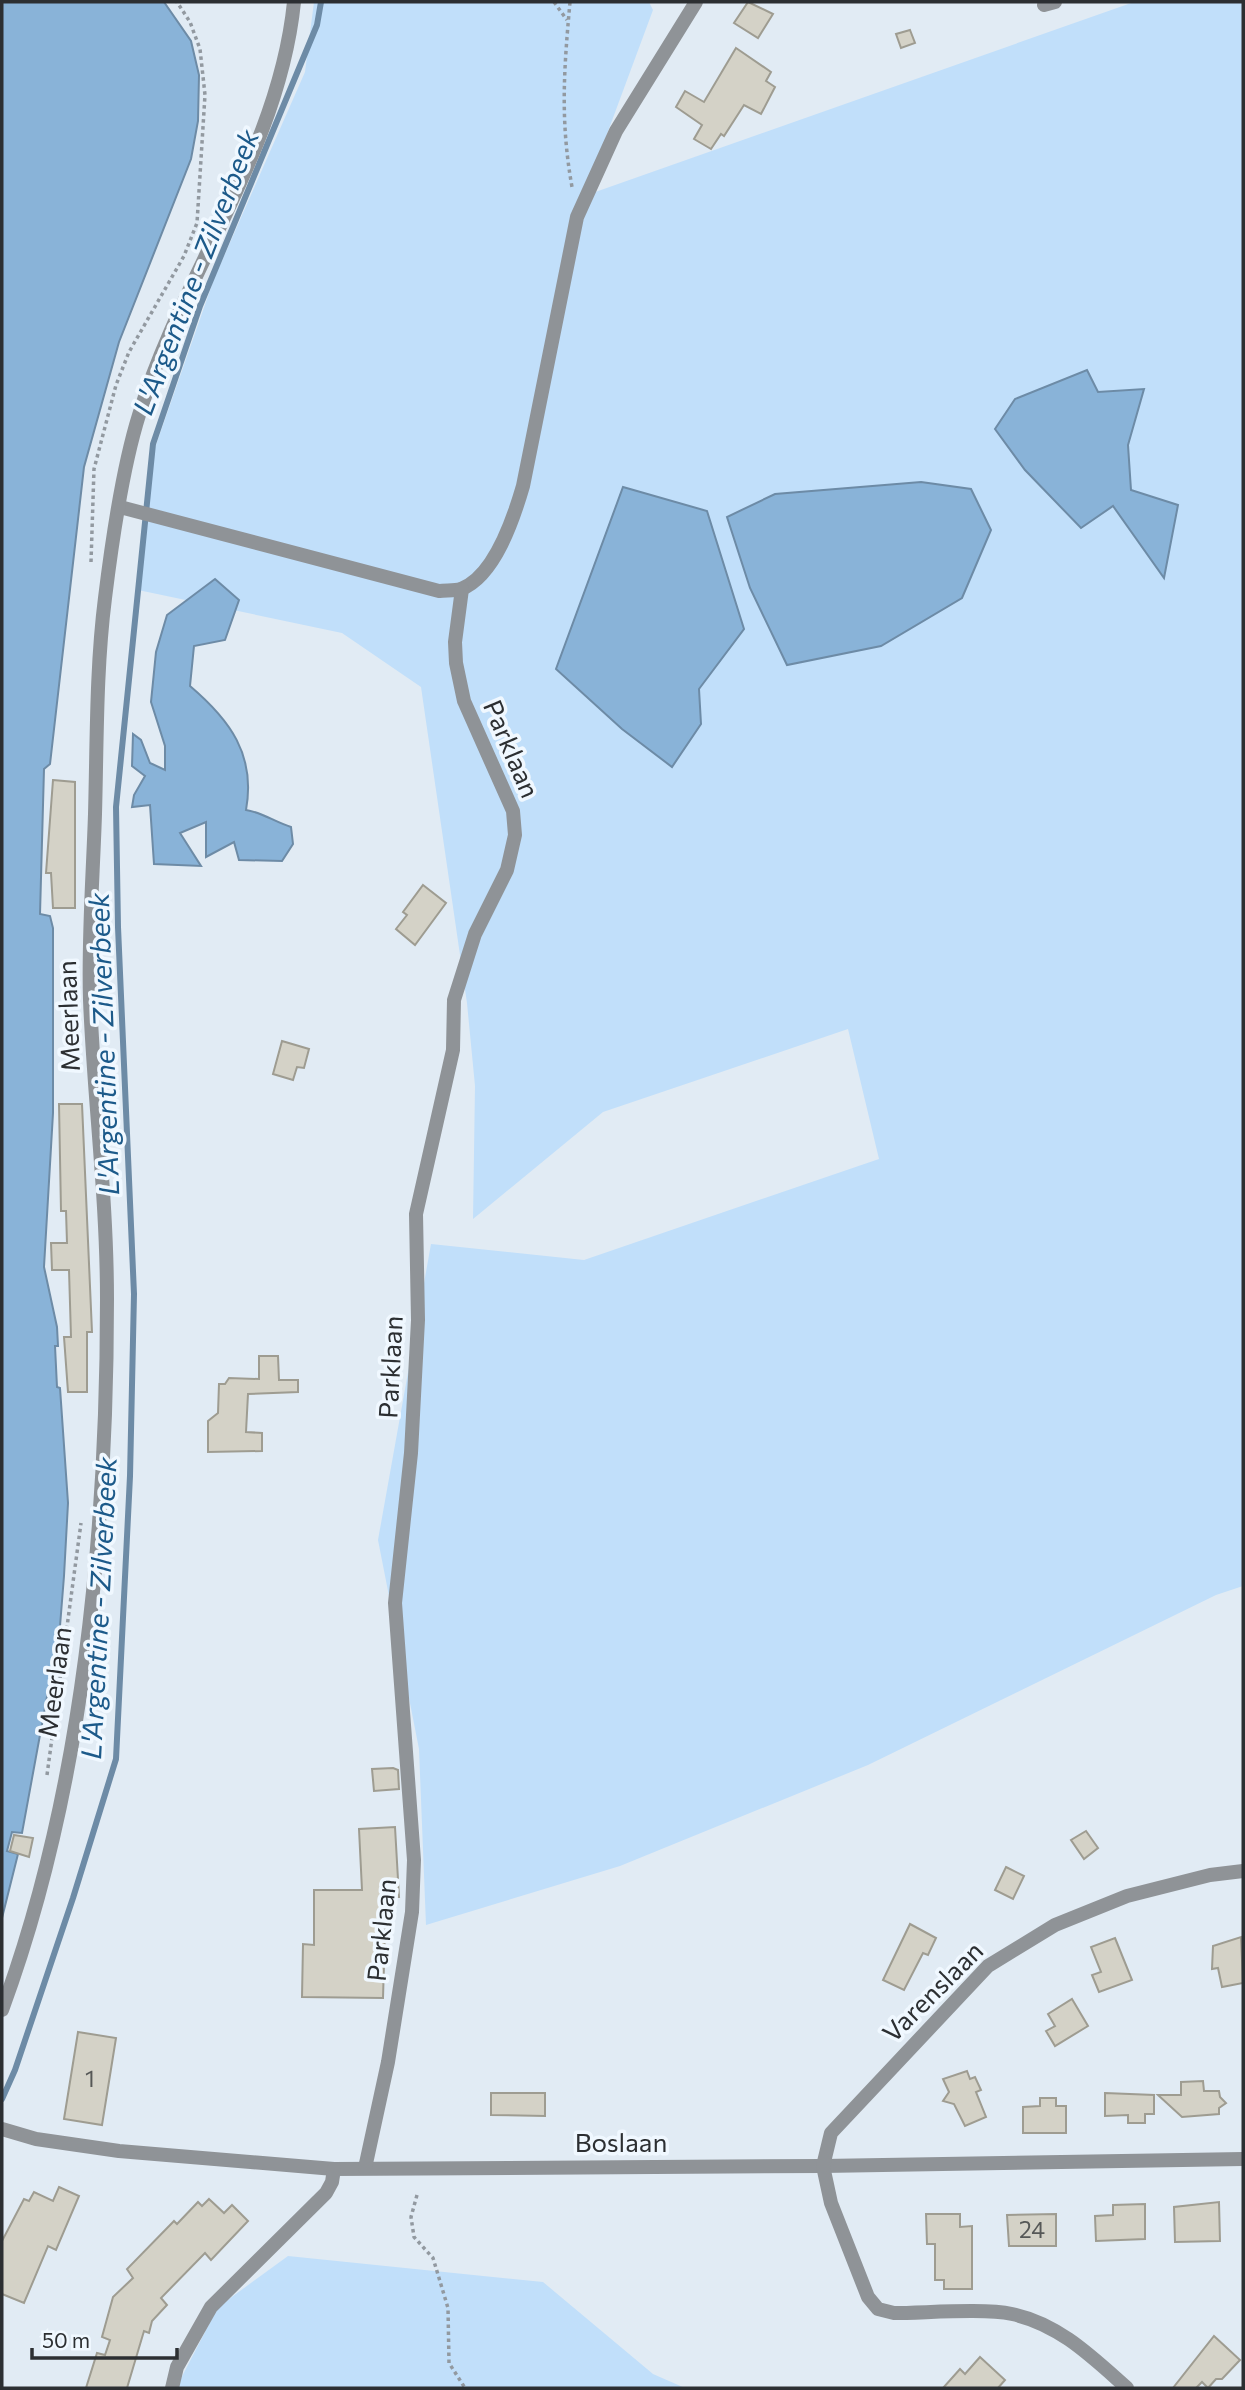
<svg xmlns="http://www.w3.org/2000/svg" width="1245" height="2390" font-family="Commissioner,sans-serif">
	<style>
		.green { fill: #c1dffa; fill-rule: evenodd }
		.water { fill: #89b3d8; stroke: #6d8ba6; stroke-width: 2 }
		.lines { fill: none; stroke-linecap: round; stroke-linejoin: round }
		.stream { stroke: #6d8ba6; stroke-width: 6 }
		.building { fill: #d4d2c7; stroke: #9e9c91; stroke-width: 2 }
		.path { stroke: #9299a0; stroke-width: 3.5; stroke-dasharray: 3.5 3.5; stroke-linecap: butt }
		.street { stroke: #8f9397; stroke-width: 14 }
		.labels { text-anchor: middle; stroke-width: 7; stroke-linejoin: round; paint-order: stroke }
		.number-label { font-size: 23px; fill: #565857 }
		.street-label { font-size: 26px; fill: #2c2f32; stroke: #f0f8ff }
		.water-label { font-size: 28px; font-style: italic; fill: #1c5a8a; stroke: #f0f8ff }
	</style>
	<rect width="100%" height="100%" fill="#e1ebf4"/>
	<g class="green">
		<path d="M 314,2 L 649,2 L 653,10 L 584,196 L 1134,2 L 1243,2 L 1243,1586 L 1216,1595 L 868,1765 L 620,1866 L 426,1925 L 419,1749 L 378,1540 L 431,1244 L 584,1260 L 879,1159 L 848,1029 L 603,1112 L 473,1219 L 475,1086 L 467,1003 L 421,687 L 342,633 L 138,590 L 149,465 L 214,279 L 305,72 ZM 1143,389 L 1128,445 L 1131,490 L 1178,505 L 1164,577 L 1113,506 L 1081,527 ZM 921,482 L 970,489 L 991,530 ZM 623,487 L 707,511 L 744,629 L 699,689 L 672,767 L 622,729 L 556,669 Z"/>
		<path d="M 288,2256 L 543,2282 L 653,2374 L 685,2388 L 176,2388 L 218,2307 Z"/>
	</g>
	<g class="water">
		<path d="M 2,2 L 164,2 L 191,41 L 199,75 L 198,121 L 191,159 L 119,342 L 84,467 L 50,764 L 44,769 L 40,914 L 50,916 L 53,928 L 53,1113 L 44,1267 L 57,1327 L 58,1346 L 55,1346 L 57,1387 L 60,1388 L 68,1503 L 64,1576 L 60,1626 L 22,1833 L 12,1832 L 7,1851 L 18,1854 L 2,1918 Z"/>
		<path d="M 1087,370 L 1098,392 L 1144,389 L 1128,445 L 1131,490 L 1178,505 L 1164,578 L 1113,506 L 1081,528 L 1025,470 L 995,429 L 1015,399 Z"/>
		<path d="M 921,482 L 971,489 L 991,530 L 962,598 L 881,646 L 787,665 L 750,588 L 727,517 L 775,494 Z"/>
		<path d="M 623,487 L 707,511 L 744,629 L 699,689 L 701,724 L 672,767 L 622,729 L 556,669 Z"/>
		<path d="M 215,579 L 239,600 L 225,640 L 194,646 L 190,686 C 230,720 256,755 246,810 C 261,812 275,822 291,827 L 293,844 L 282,861 L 239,860 L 234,842 L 206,857 L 206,822 L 180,833 L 201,866 L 154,864 L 150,805 L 132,807 L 134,795 L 145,776 L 132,766 L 133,734 L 141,740 L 150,763 L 165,770 L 165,746 L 151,702 L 156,652 L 167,615 Z"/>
	</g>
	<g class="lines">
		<path class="stream" d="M 2,2099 L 15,2070 L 73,1898 L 116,1759 L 130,1476 L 134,1294 L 118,927 L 116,807 L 153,444 L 200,306 L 317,25 L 321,2"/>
	</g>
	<g class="building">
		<path d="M 748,2 L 773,14 L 758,38 L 734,23 Z"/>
		<path d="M 910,30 L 915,43 L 901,48 L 896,34 Z"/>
		<path d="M 736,48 L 771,72 L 766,81 L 775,87 L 761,114 L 744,105 L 724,136 L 721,134 L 711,149 L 694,139 L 702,125 L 676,107 L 685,91 L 704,102 Z"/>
		<path d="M 53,780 L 75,782 L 75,908 L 53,908 L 51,873 L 46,873 Z"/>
		<path d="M 423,885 L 446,903 L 415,945 L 396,929 L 407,915 L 403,912 Z"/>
		<path d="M 282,1041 L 309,1049 L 304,1068 L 297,1067 L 293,1080 L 273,1074 Z"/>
		<path d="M 59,1104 L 82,1104 L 92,1332 L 87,1332 L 87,1392 L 68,1392 L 64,1337 L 71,1337 L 69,1270 L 52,1270 L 51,1243 L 67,1243 L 66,1211 L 61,1211 Z"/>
		<path d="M 259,1356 L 278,1356 L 279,1380 L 298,1380 L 298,1392 L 248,1394 L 246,1432 L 262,1433 L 262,1451 L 208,1452 L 208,1421 L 218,1413 L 219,1384 L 225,1384 L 229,1378 L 259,1379 Z"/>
		<path d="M 393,1768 L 398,1770 L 399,1789 L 374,1791 L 372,1769 Z"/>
		<path d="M 395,1827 L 399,1897 L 386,1897 L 383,1998 L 302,1997 L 303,1944 L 314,1945 L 314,1890 L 362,1890 L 359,1829 Z"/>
		<path d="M 1086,1831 L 1098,1848 L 1084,1859 L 1071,1840 Z"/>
		<path d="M 14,1835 L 33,1838 L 29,1857 L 10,1851 Z"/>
		<path d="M 1006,1867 L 1024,1876 L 1013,1899 L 995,1890 Z"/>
		<path d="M 910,1924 L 936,1938 L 928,1955 L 923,1953 L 904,1990 L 883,1980 Z"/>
		<path d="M 1241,1937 L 1243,1983 L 1222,1987 L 1218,1968 L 1212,1969 L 1213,1946 Z"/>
		<path d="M 1115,1938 L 1132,1980 L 1099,1992 L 1092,1975 L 1101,1972 L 1091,1947 Z"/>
		<path d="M 1072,1999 L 1088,2026 L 1055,2046 L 1046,2031 L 1055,2026 L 1048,2014 Z"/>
		<path d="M 78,2032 L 116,2038 L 102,2125 L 64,2119 Z"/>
		<path d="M 967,2071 L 970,2079 L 975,2077 L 981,2090 L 976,2092 L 986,2117 L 965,2126 L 954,2104 L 943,2101 L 949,2092 L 943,2079 Z"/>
		<path d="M 1203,2081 L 1204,2091 L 1219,2091 L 1220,2097 L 1226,2103 L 1219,2108 L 1219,2114 L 1182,2117 L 1158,2095 L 1181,2095 L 1181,2082 Z"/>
		<path d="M 491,2093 L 545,2093 L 545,2116 L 491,2115 Z"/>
		<path d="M 1105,2093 L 1154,2095 L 1154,2114 L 1145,2114 L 1145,2123 L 1128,2123 L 1128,2115 L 1105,2116 Z"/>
		<path d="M 1040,2098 L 1056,2098 L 1056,2106 L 1066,2106 L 1066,2133 L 1023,2133 L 1023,2107 L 1040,2106 Z"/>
		<path d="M 59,2187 L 79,2196 L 56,2250 L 48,2246 L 24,2303 L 2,2294 L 2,2241 L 24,2199 L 29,2201 L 34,2192 L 53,2201 Z"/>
		<path d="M 209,2199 L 224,2213 L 232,2205 L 248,2221 L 211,2260 L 205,2253 L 161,2298 L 167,2305 L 152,2321 L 149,2333 L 144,2331 L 127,2388 L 86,2388 L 97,2353 L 105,2355 L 110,2340 L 102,2337 L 113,2297 L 133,2278 L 127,2269 L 174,2221 L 177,2224 L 198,2202 L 202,2206 Z"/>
		<path d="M 1219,2202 L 1220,2241 L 1175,2242 L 1174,2207 Z"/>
		<path d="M 1145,2204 L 1145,2239 L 1096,2241 L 1095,2216 L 1113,2215 L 1113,2205 Z"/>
		<path d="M 926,2214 L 960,2214 L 960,2227 L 972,2226 L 972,2289 L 944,2289 L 944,2280 L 935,2280 L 935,2244 L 927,2244 Z"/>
		<path d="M 1056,2214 L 1056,2246 L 1009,2246 L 1007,2215 Z"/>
		<path d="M 1214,2336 L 1240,2360 L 1222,2379 L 1216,2379 L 1208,2388 L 1202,2382 L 1196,2388 L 1173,2388 Z"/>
		<path d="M 980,2357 L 1005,2380 L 998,2388 L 943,2388 L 960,2369 L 965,2374 Z"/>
	</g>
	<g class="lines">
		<g class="path">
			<path d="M 554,2 L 567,20"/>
			<path d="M 570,2 C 564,69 560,120 572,187"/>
			<path d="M 91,562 L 94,469 L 116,385 L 129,352 L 184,256 L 197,223 L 205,95 L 200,49 L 190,22 L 177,2"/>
			<path d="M 47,1775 L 81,1523"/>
			<path d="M 417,2195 L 411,2217 L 414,2237 L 433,2258 L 448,2308 L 449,2363 L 465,2388"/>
		</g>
		<g class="street">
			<path d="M 1044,5 L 1055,2"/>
			<path d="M 120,507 L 439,591 C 445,590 455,591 461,589 C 495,576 514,517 523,486 L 577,217 L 616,131 L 696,2"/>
			<path d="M 2,2010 C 84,1788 107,1534 107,1299 C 107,1199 94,1099 90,1000 C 88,938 93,876 95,814 C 97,742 96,669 105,598 C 112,541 122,469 139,415 C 182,274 279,151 294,2"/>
			<path d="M 2,2129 L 36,2139 L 119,2151 L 334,2169 L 823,2166 L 1243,2159"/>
			<path d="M 365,2168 L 388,2062 L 412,1912 L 414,1860 L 395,1603 L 411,1453 L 418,1320 L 416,1214 L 453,1050 L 454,1000 L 475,934 L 507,870 L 515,835 L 513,811 L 464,701 L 456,663 L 455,642 L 462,589"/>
			<path d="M 172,2388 L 177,2367 L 211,2307 L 326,2193 L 332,2182 L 334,2169"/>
			<path d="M 1127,2388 C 1092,2357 1059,2324 1012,2314 C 984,2308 925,2313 894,2313 L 878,2309 L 868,2297 L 831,2203 L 823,2166 L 831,2133 L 988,1966 L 1055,1925 L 1127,1896 L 1210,1875 L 1243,1871"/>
		</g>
	</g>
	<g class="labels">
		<g class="number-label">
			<text x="90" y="2087">1</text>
			<text x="1032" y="2238">24</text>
		</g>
		<g class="street-label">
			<text transform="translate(511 749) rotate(67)" y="9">Parklaan</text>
			<text transform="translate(69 1016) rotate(-92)" y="9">Meerlaan</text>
			<text transform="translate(391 1367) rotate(-87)" y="9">Parklaan</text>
			<text transform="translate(55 1682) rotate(-82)" y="9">Meerlaan</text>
			<text transform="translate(382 1930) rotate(-84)" y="9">Parklaan</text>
			<text transform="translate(933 1992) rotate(-45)" y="9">Varenslaan</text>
			<text x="621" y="2152">Boslaan</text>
		</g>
		<g class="water-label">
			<text transform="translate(196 272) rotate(-69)" y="10">L'Argentine - Zilverbeek</text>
			<text transform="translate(104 1044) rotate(-92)" y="10">L'Argentine - Zilverbeek</text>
			<text transform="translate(99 1608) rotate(-87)" y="10">L'Argentine - Zilverbeek</text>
		</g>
	</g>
	<rect width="1245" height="2390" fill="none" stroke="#2c2f32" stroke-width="7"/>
	<path d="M32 2348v10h145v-10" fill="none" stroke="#2c2f32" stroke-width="3.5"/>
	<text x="42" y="2348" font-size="21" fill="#2c2f32" stroke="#f0f8ff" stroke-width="5" paint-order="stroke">50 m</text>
</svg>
